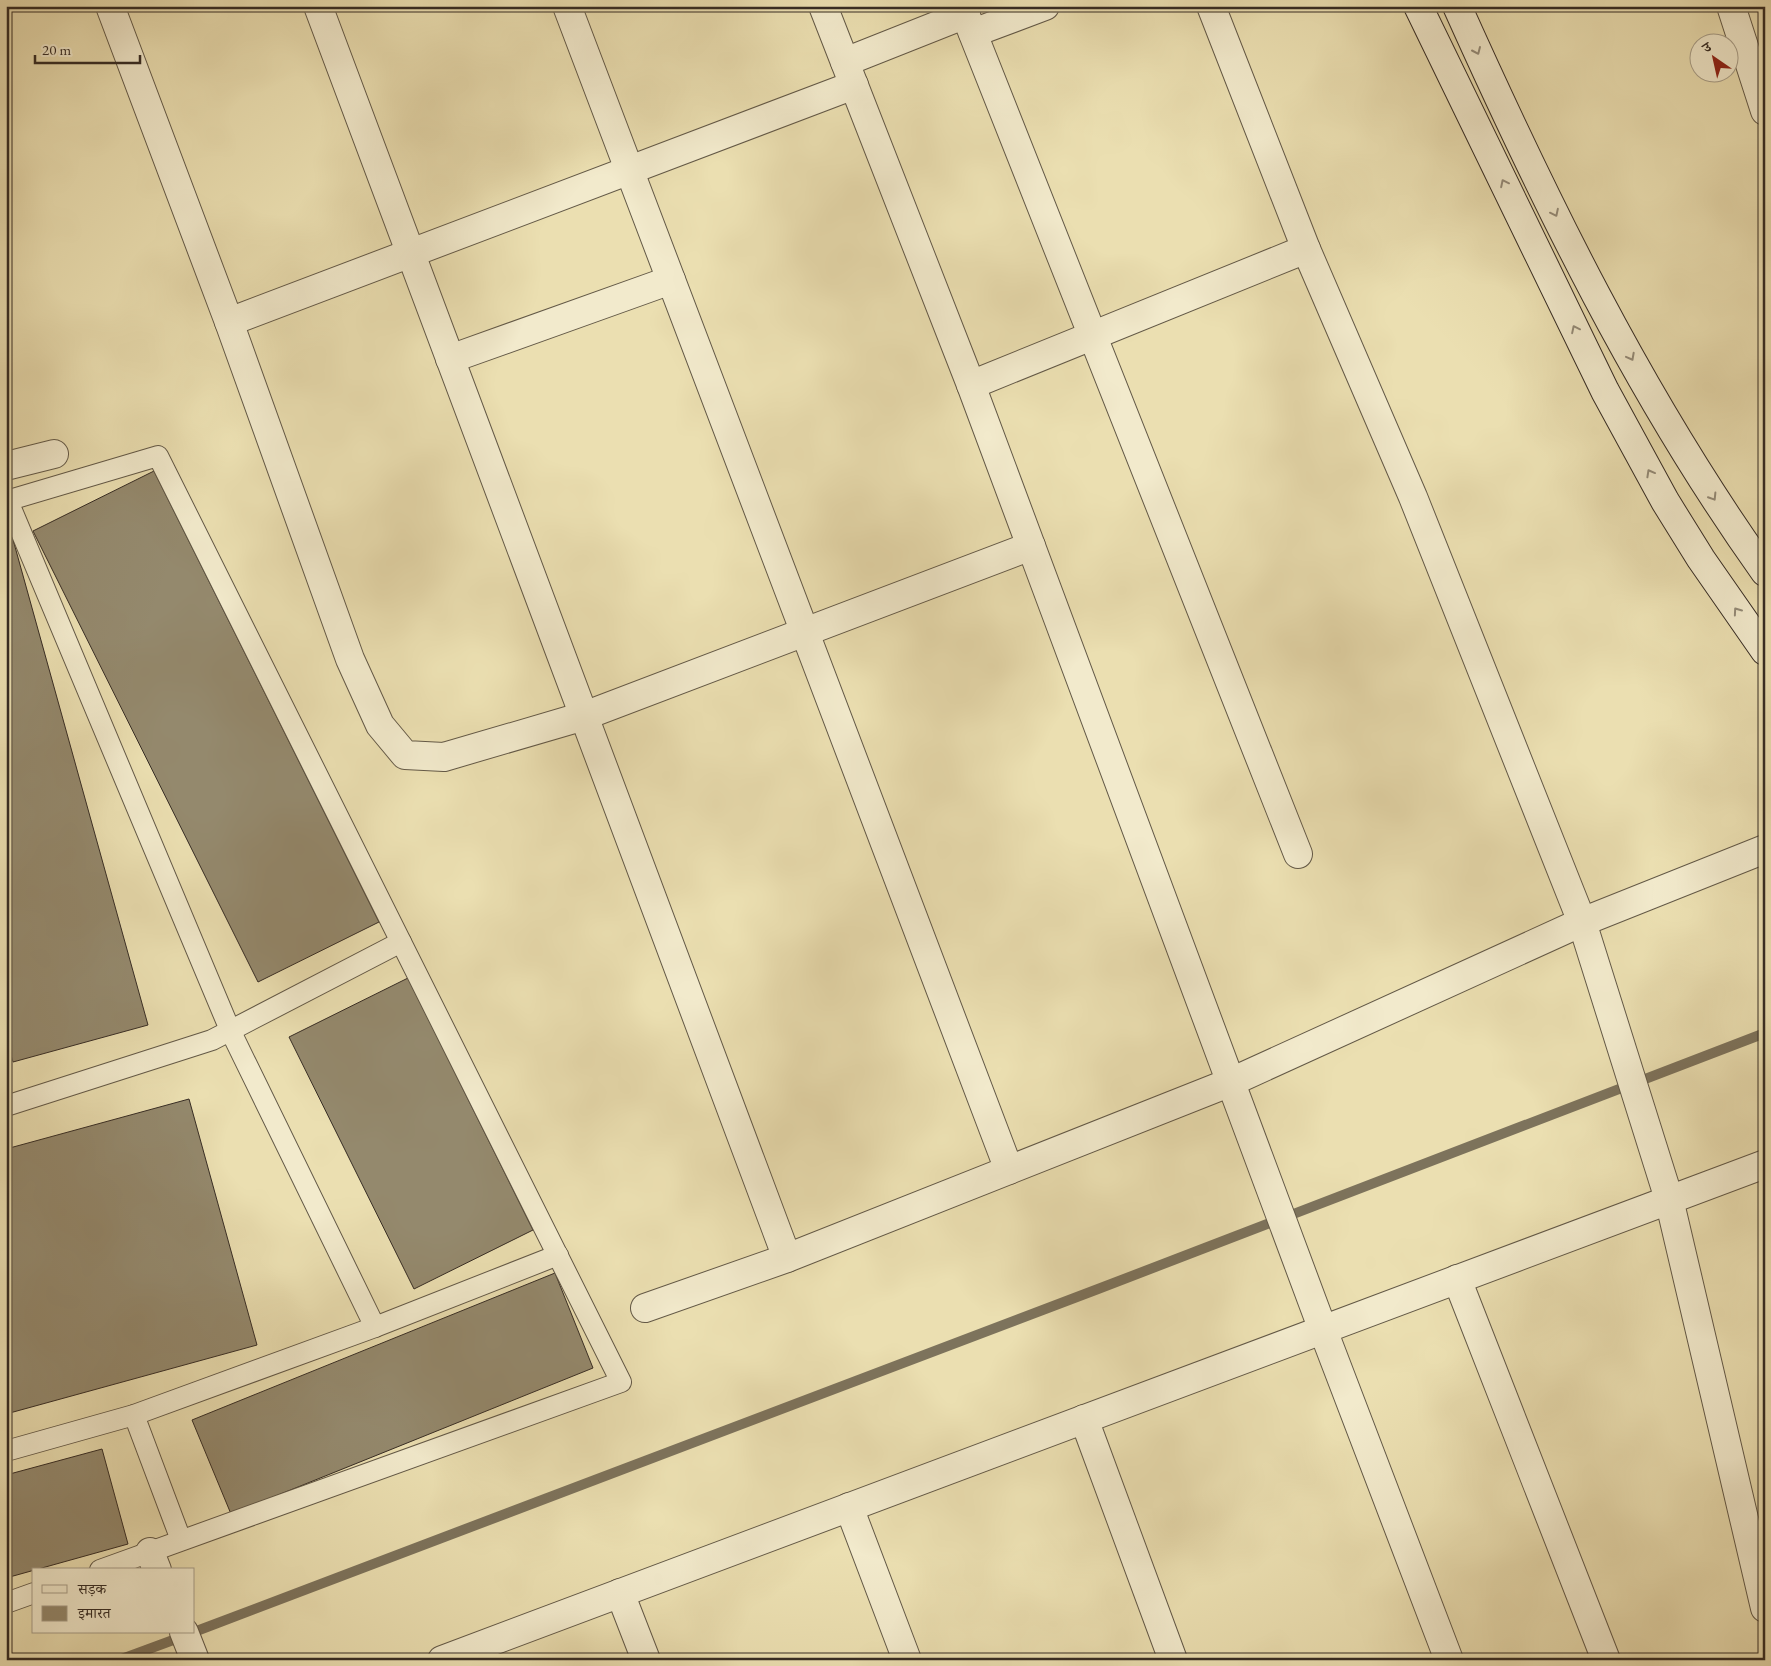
<svg xmlns="http://www.w3.org/2000/svg" width="1771" height="1666" font-family="'EB Garamond','Noto Serif Devanagari',serif">
	<style>
		.lines { fill: none; stroke-linecap: round; stroke-linejoin: round }
		.stream { stroke: #7d735c; stroke-width: 10 }
		.building { fill: #94896d; stroke: #362c24 }
		.lane-casing { stroke: #635947; stroke-width: 22 }
		.street-casing { stroke: #635947; stroke-width: 30 }
		.secondary-casing { stroke: #362c24; stroke-width: 30 }
		.lane { stroke: #f2eacc; stroke-width: 20 }
		.street { stroke: #f2eacc; stroke-width: 28 }
		.secondary { stroke: #f2eacc; stroke-width: 28 }
		.oneway { stroke: #948b78 }
	</style>
	<rect width="100%" height="100%" fill="#ebdfb1"/>
	<filter id="stains"><feTurbulence type="fractalNoise" baseFrequency=".004" numOctaves="4"/><feColorMatrix values="0 0 0 0 .2 0 0 0 0 .09 0 0 0 0 .02 0 0 0 .5 -.17"/></filter>
	<radialGradient id="worn" r=".72"><stop offset=".6" stop-color="#630" stop-opacity="0"/><stop offset="1" stop-color="#630" stop-opacity=".3"/></radialGradient>
	<g class="lines">
		<g class="stream">
			<path d="M 194,1632 L 1098,1289 L 1765,1033"/>
			<path d="M 119,1660 L 184,1636"/>
		</g>
	</g>
	<g class="building">
		<path d="M 154,471 L 379,922 L 258,982 L 33,531 Z"/>
		<path d="M 12,536 L 148,1025 L 13,1062 L 6,1038 L 6,538 Z"/>
		<path d="M 408,978 L 533,1230 L 414,1289 L 289,1037 Z"/>
		<path d="M 189,1099 L 257,1345 L 6,1414 L 6,1149 Z"/>
		<path d="M 555,1273 L 593,1368 L 231,1514 L 192,1420 Z"/>
		<path d="M 102,1449 L 128,1544 L 6,1578 L 6,1475 Z"/>
	</g>
	<g class="lines">
		<g class="lane-casing">
			<g id="lane">
				<path d="M 6,501 L 158,456 L 621,1382 L 100,1570"/>
				<path d="M 8,501 L 230,1030 L 375,1327"/>
				<path d="M 6,1106 L 212,1040 L 401,942"/>
				<path d="M 134,1415 L 181,1540"/>
				<path d="M 6,1451 L 134,1415 L 375,1327 L 558,1255"/>
				<path d="M 6,1603 L 34,1593"/>
			</g>
		</g>
		<g class="street-casing">
			<g id="street">
				<path d="M 110,6 L 229,322 L 350,659 L 380,725 L 405,755 L 444,757 L 584,716 L 1031,546"/>
				<path d="M 318,6 L 787,1258"/>
				<path d="M 567,6 L 1009,1170"/>
				<path d="M 823,6 L 971,385 L 1323,1330 L 1449,1660"/>
				<path d="M 962,6 L 1298,854"/>
				<path d="M 1211,6 L 1306,249 L 1413,497 L 1582,922 L 1669,1199 L 1765,1608"/>
				<path d="M 1731,6 L 1765,111"/>
				<path d="M 973,33 L 1045,6"/>
				<path d="M 845,62 L 966,14"/>
				<path d="M 229,322 L 854,85"/>
				<path d="M 450,359 L 671,280"/>
				<path d="M 971,385 L 1306,249"/>
				<path d="M 6,466 L 54,454"/>
				<path d="M 1457,1279 L 1606,1660"/>
				<path d="M 645,1308 L 787,1258 L 1231,1082 L 1582,922 L 1765,849"/>
				<path d="M 1084,1419 L 1173,1660"/>
				<path d="M 849,1507 L 907,1660"/>
				<path d="M 150,1552 L 157,1570"/>
				<path d="M 620,1593 L 646,1660"/>
				<path d="M 184,1632 L 195,1660"/>
				<path d="M 442,1660 L 1765,1164"/>
			</g>
		</g>
		<g class="secondary-casing">
			<g id="secondary">
				<path d="M 1418,6 L 1605,391 L 1665,501 L 1701,559 L 1765,651"/>
				<path d="M 1457,6 C 1545,202 1640,397 1765,572"/>
			</g>
		</g>
		<use href="#lane" class="lane"/>
		<use href="#street" class="street"/>
		<use href="#secondary" class="secondary"/>
	</g>
	<defs><path id="oneway-chevron" d="M-2-3.5L2.5 0L-2 3.5" fill="none" stroke-width="1.6" stroke-linecap="round" stroke-linejoin="round" transform="scale(1.25)"/></defs>
	<g class="oneway">
		<use href="#oneway-chevron" transform="translate(1477 51) rotate(66)"/>
		<use href="#oneway-chevron" transform="translate(1504 183) rotate(-116)"/>
		<use href="#oneway-chevron" transform="translate(1555 213) rotate(64)"/>
		<use href="#oneway-chevron" transform="translate(1575 329) rotate(-116)"/>
		<use href="#oneway-chevron" transform="translate(1631 357) rotate(62)"/>
		<use href="#oneway-chevron" transform="translate(1650 473) rotate(-119)"/>
		<use href="#oneway-chevron" transform="translate(1713 497) rotate(58)"/>
		<use href="#oneway-chevron" transform="translate(1737 611) rotate(-125)"/>
	</g>
	<rect width="1771" height="1666" fill="none" stroke="#ebdfb1" stroke-width="25"/>
	<rect x="8" y="8" width="1756" height="1651" fill="none" stroke="#362c24" stroke-width="2.5"/>
	<rect x="12" y="12" width="1746" height="1641" fill="none" stroke="#362c24"/>
	<rect x="32" y="1568" width="162" height="65" fill="#f2eacc" stroke="#a79e89"/>
	<rect x="42" y="1585" width="25" height="8" fill="#f2eacc" stroke="#a79e89"/>
	<text x="78" y="1594" font-size="15" fill="#362c24">सड़क</text>
	<rect x="42" y="1606" width="25" height="15" fill="#94896d" stroke="#a79e89"/>
	<text x="78" y="1618" font-size="15" fill="#362c24">इमारत</text>
	<g transform="translate(1714 58) rotate(326)"><circle r="24" fill="#f2eacc" stroke="#a79e89"/>
	<path d="M0-4L9 19L0 12L-9 19Z" fill="#8f2418"/>
	<text y="-8" font-size="14" font-weight="bold" text-anchor="middle" fill="#362c24">उ</text>
	</g>
	<path d="M35 55v8h105v-8" fill="none" stroke="#362c24" stroke-width="2.5"/>
	<text x="42" y="55" font-size="15" fill="#362c24" stroke="#f2eacc" stroke-width="4" paint-order="stroke">20 m</text>
	<rect width="100%" height="100%" filter="url(#stains)"/>
	<rect width="100%" height="100%" fill="url(#worn)"/>
</svg>
